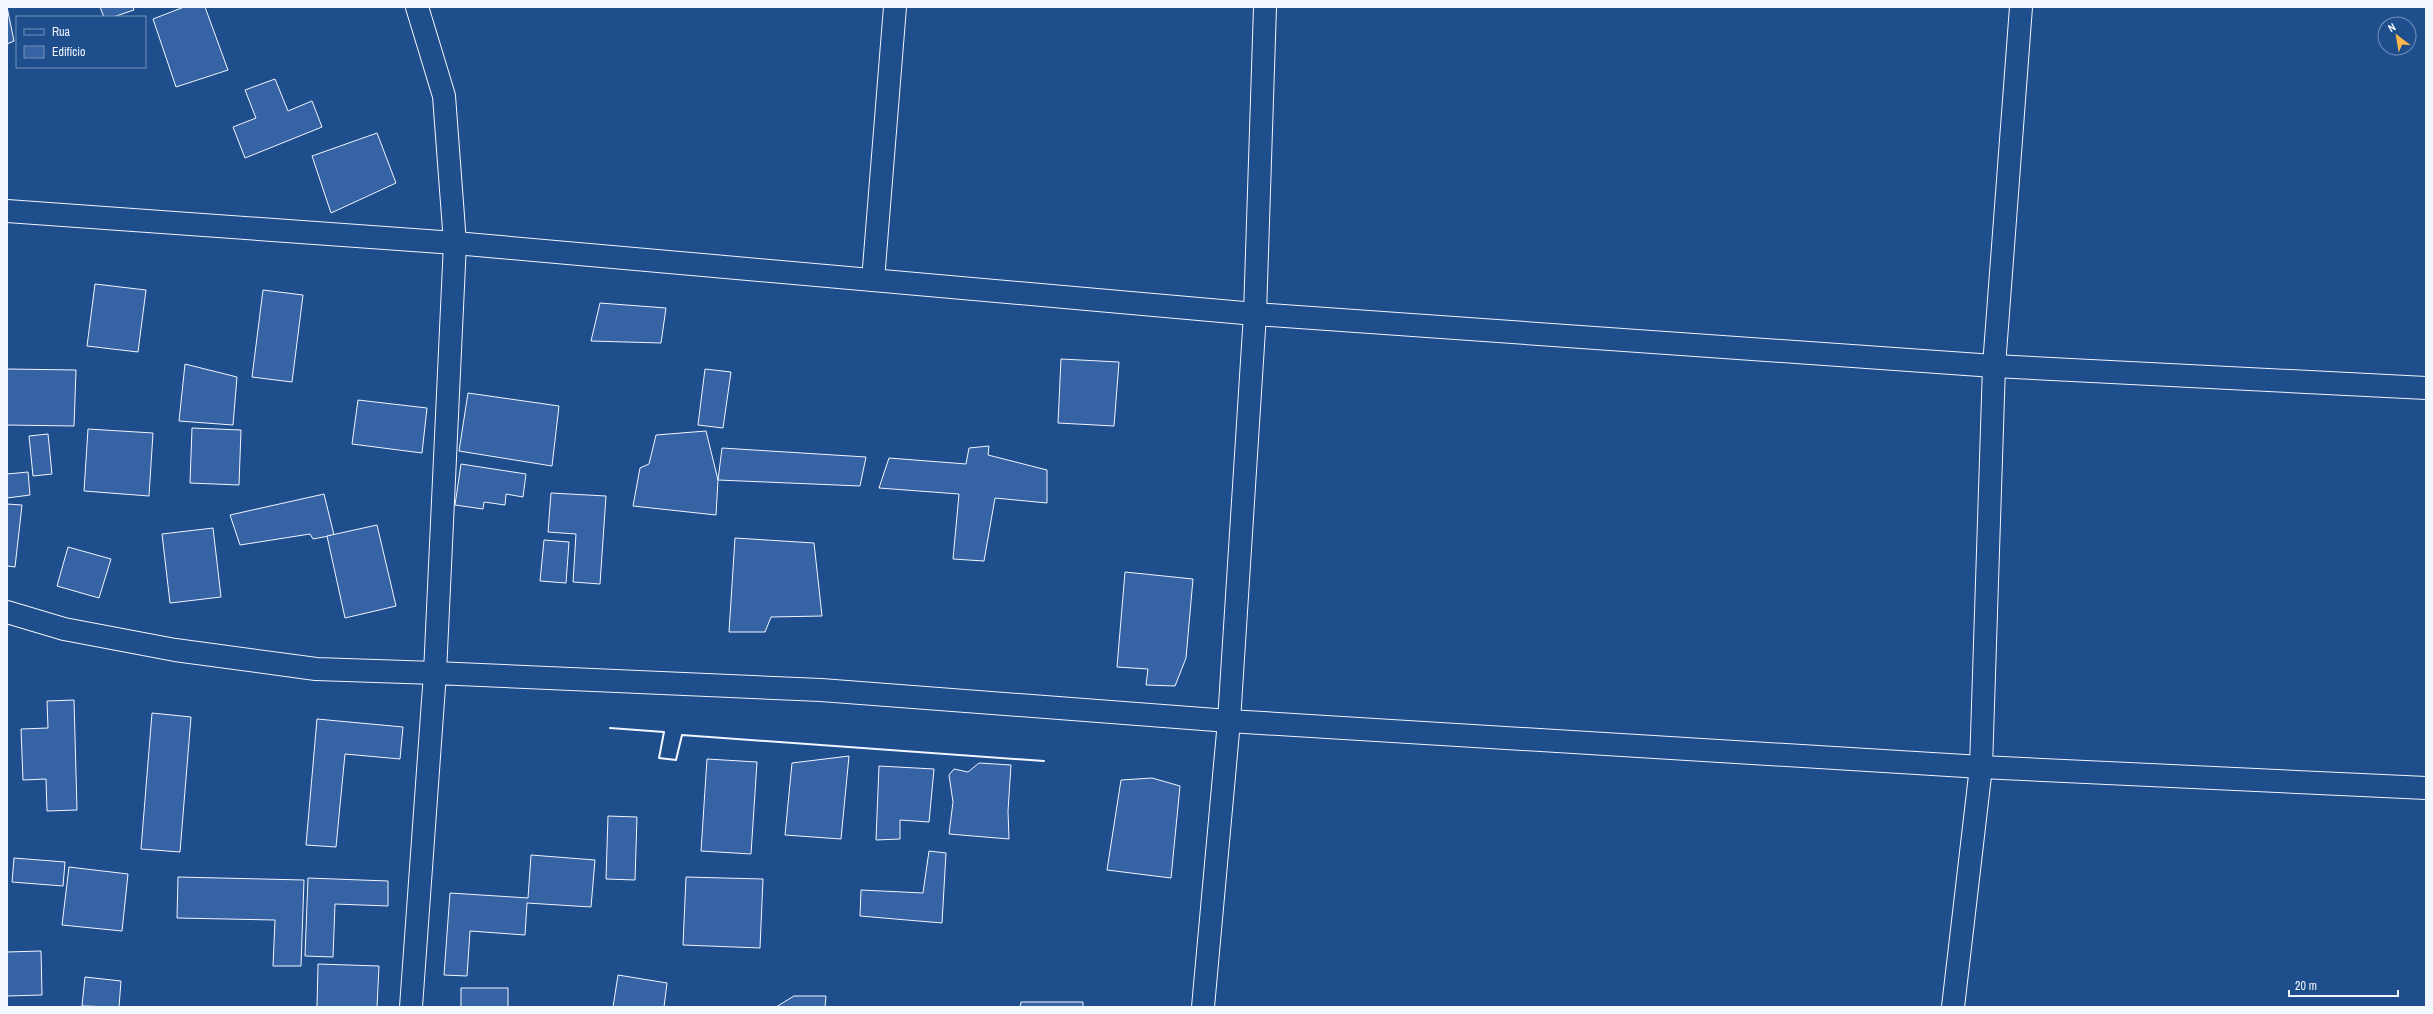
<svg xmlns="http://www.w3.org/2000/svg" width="2433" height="1014" font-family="'Archivo Narrow',sans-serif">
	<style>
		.building { fill: #3563a3; stroke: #f2f6ff }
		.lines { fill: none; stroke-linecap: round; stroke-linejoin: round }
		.minor-casing { stroke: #f2f6ff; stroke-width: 24 }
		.minor { stroke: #1f4e8c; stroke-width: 22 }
		.wall { stroke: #f2f6ff; stroke-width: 2 }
	</style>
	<rect width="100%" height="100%" fill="#1f4e8c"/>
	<g class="building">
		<path d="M 7,7 L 14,41 L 7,44 Z"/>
		<path d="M 100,7 L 133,7 L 134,10 L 113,17 L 104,17 Z"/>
		<path d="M 184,7 L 205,7 L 228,70 L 176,87 L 153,19 Z"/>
		<path d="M 275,79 L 288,111 L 312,101 L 322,127 L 245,158 L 233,127 L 256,118 L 245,90 Z"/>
		<path d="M 377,133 L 396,183 L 331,213 L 312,156 Z"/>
		<path d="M 95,284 L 146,290 L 138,352 L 87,346 Z"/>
		<path d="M 263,290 L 303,295 L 292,382 L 252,377 Z"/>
		<path d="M 600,303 L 666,308 L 661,343 L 591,341 Z"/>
		<path d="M 1061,359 L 1119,362 L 1114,426 L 1058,423 Z"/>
		<path d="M 185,364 L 237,377 L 233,425 L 179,421 Z"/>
		<path d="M 7,369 L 76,370 L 74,426 L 7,425 Z"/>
		<path d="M 705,369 L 731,372 L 723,428 L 698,425 Z"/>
		<path d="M 468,393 L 559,406 L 552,466 L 459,451 Z"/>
		<path d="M 358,400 L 427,408 L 422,453 L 352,444 Z"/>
		<path d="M 192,428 L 241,430 L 239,485 L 190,483 Z"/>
		<path d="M 88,429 L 153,433 L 149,496 L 84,491 Z"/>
		<path d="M 706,431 L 718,480 L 716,515 L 633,506 L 640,468 L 649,464 L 656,435 Z"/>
		<path d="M 48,434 L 52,474 L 33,476 L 29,436 Z"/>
		<path d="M 989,446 L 988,455 L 1047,470 L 1047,503 L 995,498 L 984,561 L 953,559 L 959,494 L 879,488 L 889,458 L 966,464 L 969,448 Z"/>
		<path d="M 722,448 L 866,457 L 860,486 L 718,480 Z"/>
		<path d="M 461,464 L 526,474 L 523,497 L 506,494 L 505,505 L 484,502 L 483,509 L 455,505 Z"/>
		<path d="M 28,472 L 30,495 L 7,498 L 7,474 Z"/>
		<path d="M 551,493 L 606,496 L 600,584 L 573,582 L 576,534 L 548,532 Z"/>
		<path d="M 324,494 L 334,535 L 313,539 L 310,534 L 240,545 L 230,515 Z"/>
		<path d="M 7,504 L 22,505 L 15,567 L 7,566 Z"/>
		<path d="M 377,525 L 396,606 L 345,618 L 327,536 Z"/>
		<path d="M 213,528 L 221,597 L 170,603 L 162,534 Z"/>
		<path d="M 735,538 L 814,543 L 822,616 L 771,617 L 765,632 L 729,632 Z"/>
		<path d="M 544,540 L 569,542 L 566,583 L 540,581 Z"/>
		<path d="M 68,547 L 111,559 L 99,598 L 57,586 Z"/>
		<path d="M 1125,572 L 1193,579 L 1186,658 L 1175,686 L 1146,685 L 1148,669 L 1117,667 Z"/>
		<path d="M 74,700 L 77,810 L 47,811 L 46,779 L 23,780 L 21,729 L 48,728 L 47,701 Z"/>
		<path d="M 152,713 L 191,717 L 180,852 L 141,849 Z"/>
		<path d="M 317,719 L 403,727 L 400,759 L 345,754 L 336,847 L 306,845 Z"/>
		<path d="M 849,756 L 841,839 L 785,835 L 792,763 Z"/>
		<path d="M 707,759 L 757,762 L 751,854 L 701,851 Z"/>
		<path d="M 979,763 L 1011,765 L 1008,811 L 1009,839 L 949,834 L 953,802 L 949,775 L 954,769 L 968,772 Z"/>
		<path d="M 879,766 L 934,769 L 929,822 L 900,820 L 900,839 L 876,840 Z"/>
		<path d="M 1152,778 L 1180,786 L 1171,878 L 1107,870 L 1121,780 Z"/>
		<path d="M 608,816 L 637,817 L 635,880 L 606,879 Z"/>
		<path d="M 929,851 L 946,853 L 942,923 L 860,916 L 861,890 L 923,893 Z"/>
		<path d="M 531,855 L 595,860 L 591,907 L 527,903 L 525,935 L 470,931 L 467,976 L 444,975 L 450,893 L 528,898 Z"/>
		<path d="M 14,858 L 65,862 L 63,886 L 12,882 Z"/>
		<path d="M 69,867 L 128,874 L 122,931 L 62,925 Z"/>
		<path d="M 178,877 L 304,880 L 301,966 L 273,966 L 275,920 L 177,918 Z"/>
		<path d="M 686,877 L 763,879 L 760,948 L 683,945 Z"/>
		<path d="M 308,878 L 388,881 L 388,906 L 335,904 L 333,957 L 305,956 Z"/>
		<path d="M 41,951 L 42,995 L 7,996 L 7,952 Z"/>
		<path d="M 318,964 L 379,966 L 377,1007 L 317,1007 Z"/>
		<path d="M 618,975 L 667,983 L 664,1007 L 613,1007 Z"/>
		<path d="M 85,977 L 121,981 L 119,1007 L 82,1006 Z"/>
		<rect x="461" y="988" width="47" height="19"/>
		<path d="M 794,996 L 826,996 L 825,1007 L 776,1007 Z"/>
		<path d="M 1021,1002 L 1083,1002 L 1083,1007 L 1020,1007 Z"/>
	</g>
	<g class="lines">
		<g class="minor-casing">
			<g id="minor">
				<path d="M 7,211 L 455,243 L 1255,314 L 1994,366 L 2426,388"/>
				<path d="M 873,280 L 895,7"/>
				<path d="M 7,612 L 64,629 L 175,650 L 316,669 L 435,673 L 455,243 L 444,96 L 417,7"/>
				<path d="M 411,1007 L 435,673 L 821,690 L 1229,721 L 1981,767 L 2426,788"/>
				<path d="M 1203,1007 L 1229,721 L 1255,314 L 1265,7"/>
				<path d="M 1953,1007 L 1981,767 L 1994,366 L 2021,7"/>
			</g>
		</g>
		<use href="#minor" class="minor"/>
		<path class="wall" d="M 610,728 L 664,732 L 659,758 L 676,760 L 682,735 L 1044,761"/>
	</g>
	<rect width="2433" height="1014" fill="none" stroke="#f2f6ff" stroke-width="16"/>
	<rect x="16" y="16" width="130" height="52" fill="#1f4e8c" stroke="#7391ba"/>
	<rect x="24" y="29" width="20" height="6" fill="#1f4e8c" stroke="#7391ba"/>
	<text x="52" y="36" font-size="12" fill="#f2f6ff">Rua</text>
	<rect x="24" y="46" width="20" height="12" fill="#3563a3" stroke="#7391ba"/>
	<text x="52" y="56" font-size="12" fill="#f2f6ff">Edifício</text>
	<g transform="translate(2397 36) rotate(329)"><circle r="19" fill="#1f4e8c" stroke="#7391ba"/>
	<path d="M0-3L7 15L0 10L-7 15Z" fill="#ffb74d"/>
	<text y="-6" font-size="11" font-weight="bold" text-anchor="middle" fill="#f2f6ff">N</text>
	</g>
	<path d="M2289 990v6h109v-6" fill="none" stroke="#f2f6ff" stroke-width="2"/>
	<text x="2295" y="990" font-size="12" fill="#f2f6ff" stroke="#1f4e8c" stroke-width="3" paint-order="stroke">20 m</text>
</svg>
